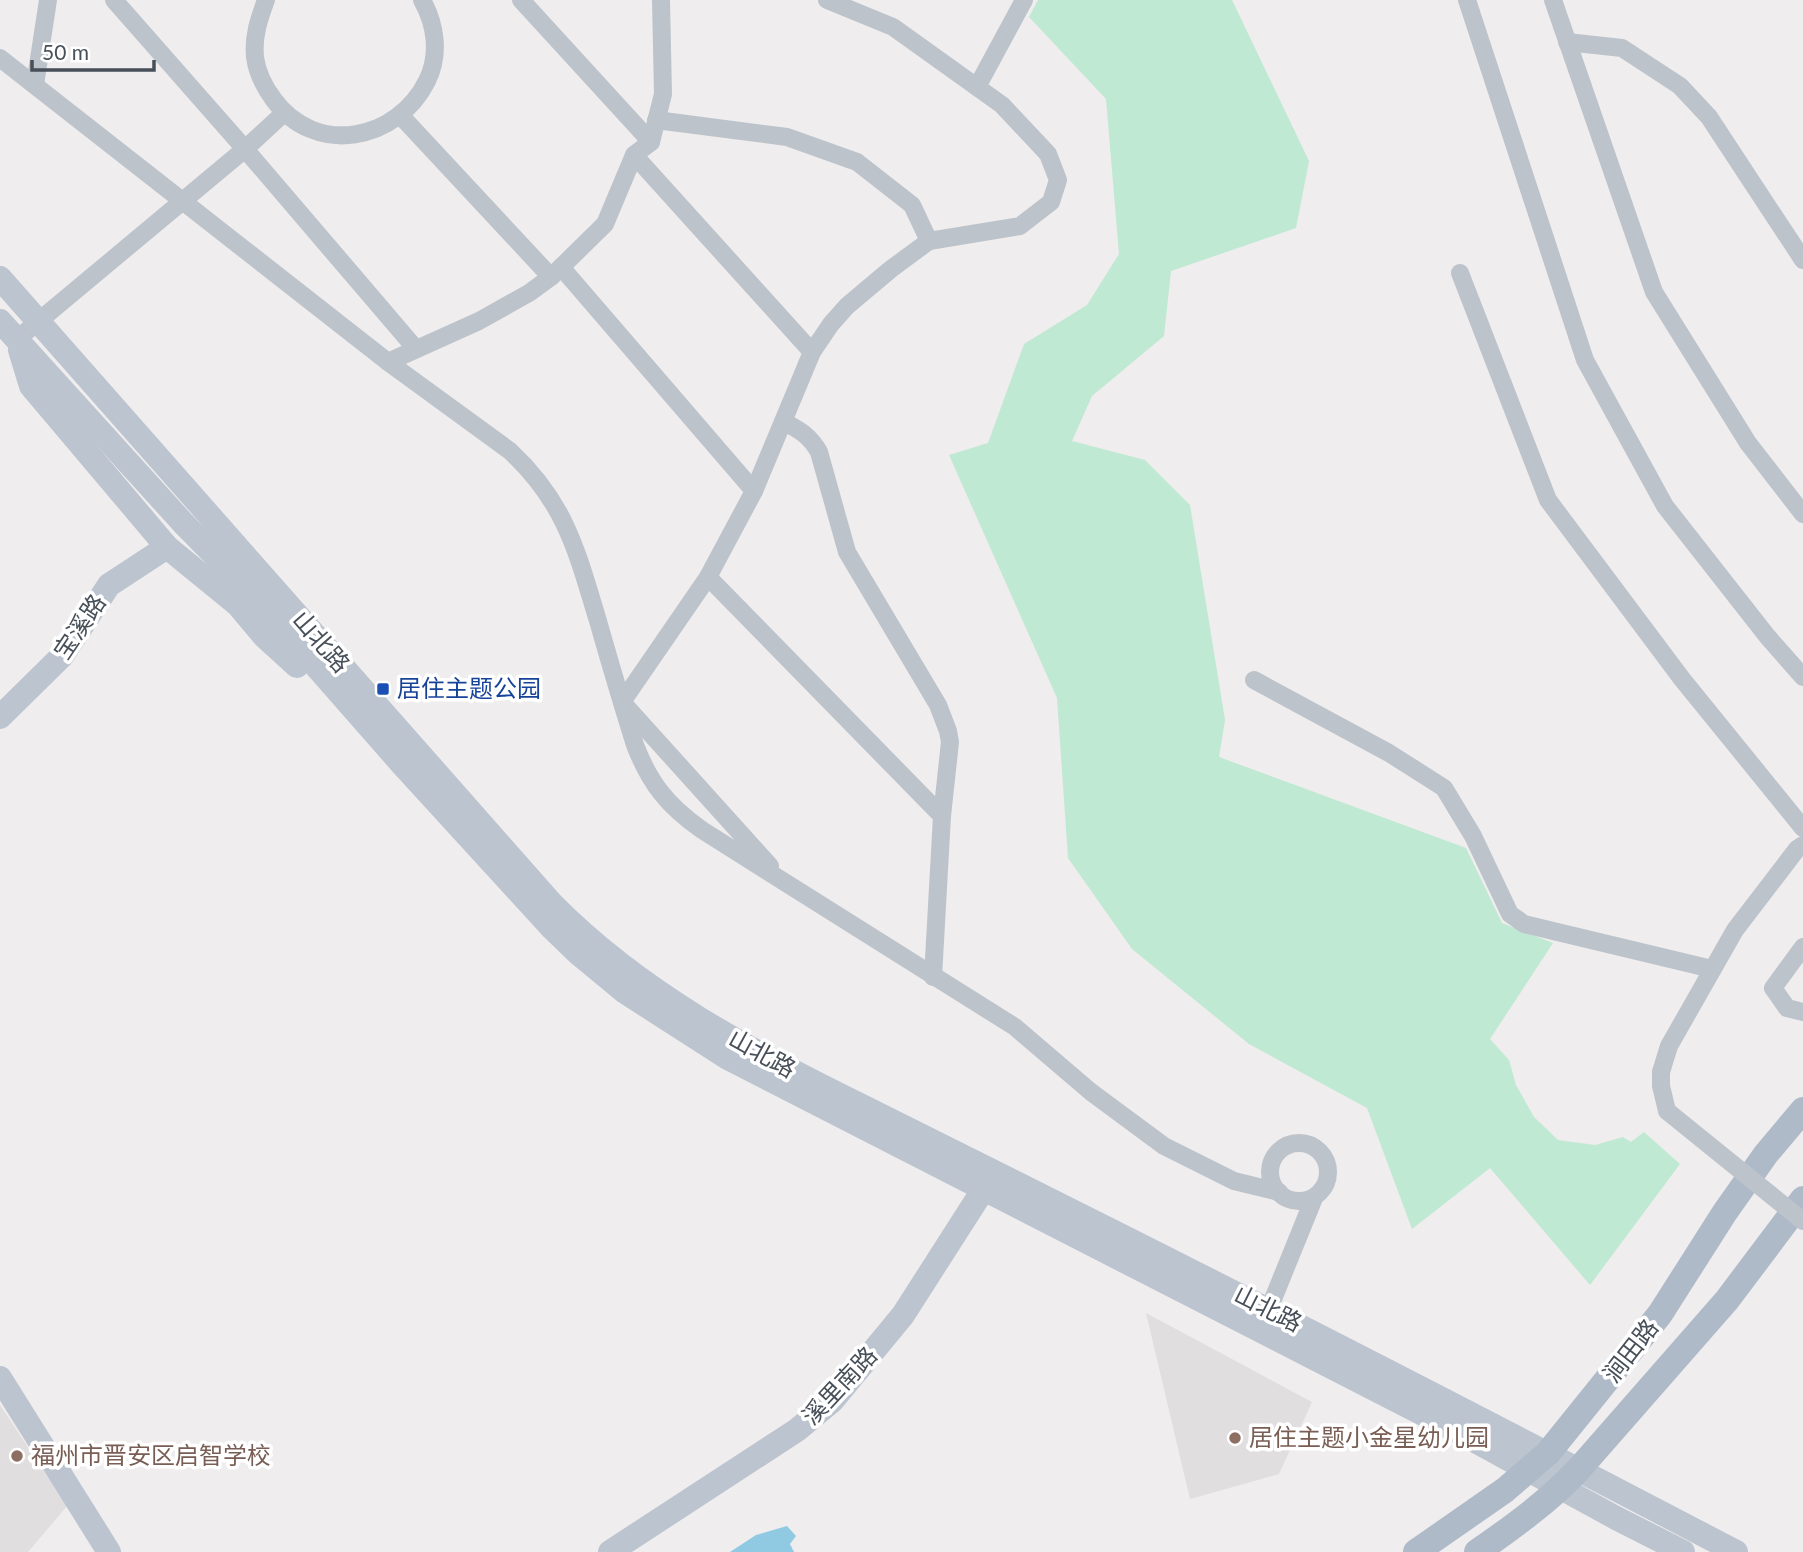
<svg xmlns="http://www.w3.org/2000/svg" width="1803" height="1552" font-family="Lato,'Noto Sans SC',sans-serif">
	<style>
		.education { fill: #e0dede }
		.green { fill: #bfe9d3 }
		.water { fill: #90cae2 }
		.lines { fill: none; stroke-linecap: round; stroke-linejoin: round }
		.street { stroke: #bdc3cb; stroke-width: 18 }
		.secondary { stroke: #bcc4cf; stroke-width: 24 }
		.primary { stroke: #afbac9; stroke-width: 26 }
		.street-bridge { stroke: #bdc3cb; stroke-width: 18 }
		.transit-dot { fill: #1a4fb4; stroke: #fff; stroke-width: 2.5 }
		.education-dot { fill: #8d6e63; stroke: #fff; stroke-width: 2.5 }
		.labels { text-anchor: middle; stroke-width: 7; stroke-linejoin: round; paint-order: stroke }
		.street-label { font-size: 24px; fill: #474f58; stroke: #fff }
		.transit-label { font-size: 24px; fill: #164399; stroke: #fff; text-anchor: start }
		.education-label { font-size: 24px; fill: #785e54; stroke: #fff; text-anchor: start }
	</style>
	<rect width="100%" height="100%" fill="#efeded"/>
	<g class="education">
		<path d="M 1146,1313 L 1312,1402 L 1279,1474 L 1190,1499 Z"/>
		<path d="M 0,1405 L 67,1506 L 28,1552 L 0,1552 Z"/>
	</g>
	<path class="green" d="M 1038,0 L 1232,0 L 1309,161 L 1296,228 L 1171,271 L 1164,336 L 1092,396 L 1072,441 L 1145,460 L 1190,505 L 1225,720 L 1219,757 L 1466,848 L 1502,923 L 1553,943 L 1490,1039 L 1509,1060 L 1516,1085 L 1534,1117 L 1558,1140 L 1595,1145 L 1623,1137 L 1631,1142 L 1644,1132 L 1680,1164 L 1590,1285 L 1490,1168 L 1412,1229 L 1367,1108 L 1249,1044 L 1132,949 L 1068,858 L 1057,698 L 949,455 L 988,443 L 1024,344 L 1087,305 L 1119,254 L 1106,99 L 1029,17 Z"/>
	<path class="water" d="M 787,1526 L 796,1536 L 790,1544 L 794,1552 L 730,1552 L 756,1535 Z"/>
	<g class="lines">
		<g class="street">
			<path d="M 114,0 L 245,149 L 416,349"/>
			<path d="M 266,0 C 259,19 253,36 255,57 C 257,73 265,88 274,100 C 316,157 397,141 427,81 C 440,55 436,25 422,0"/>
			<path d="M 521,0 L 651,142"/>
			<path d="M 1467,0 L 1585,360 L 1665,506 L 1767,636 L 1803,677"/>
			<path d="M 1553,0 L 1654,292 L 1748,443 L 1803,514"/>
			<path d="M 1567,42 L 1622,48 L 1680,86 L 1709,117 L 1803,260"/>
			<path d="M 0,58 L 388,362 L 510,451 C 566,503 577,552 598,621 C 610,663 622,704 635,745 C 650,784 668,806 702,830 L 1015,1027 L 1091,1092 L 1164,1146 L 1234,1181 L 1279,1192"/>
			<path d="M 35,85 L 48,0"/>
			<path d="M 977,87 L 1024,0"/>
			<path d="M 401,116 L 551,277"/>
			<path d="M 656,120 L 787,137 L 857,162 L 912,205 L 929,241"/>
			<path d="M 634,155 L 812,352"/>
			<path d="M 561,267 L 754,491"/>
			<path d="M 1460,273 L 1548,500 L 1682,679 L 1803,828"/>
			<path d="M 16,340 L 245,149 L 284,113"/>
			<path d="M 388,362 L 479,321 L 529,293 L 551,277 L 605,224 L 634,155 L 651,142 L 663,94 L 661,0"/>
			<path d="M 784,422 C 800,430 810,436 819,452 L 847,552 L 938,705 L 948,731 L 950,742 L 942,816 L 933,977"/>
			<path d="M 708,577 L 942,816"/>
			<path d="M 1254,680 L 1389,753 L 1444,788 L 1473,836 L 1510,914 L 1524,924 L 1712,969"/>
			<path d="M 770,866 L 622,702 L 708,577 L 754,491 L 812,352 L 831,324 L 847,306 L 891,269 L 929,241 L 1020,226 L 1051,202 L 1058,180 L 1048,154 L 1002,105 L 893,27 L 827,0"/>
			<path d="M 1803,947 L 1773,988 L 1787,1008 L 1803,1012"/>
			<path d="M 1667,1111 L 1661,1086 L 1661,1072 L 1669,1046 L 1735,930 L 1797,849 L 1803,845"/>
			<circle cx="1299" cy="1172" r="29"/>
			<path d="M 1269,1309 L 1314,1198"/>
		</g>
		<g class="secondary">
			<path d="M 0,278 L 552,904 C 641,994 752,1052 864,1107 C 931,1141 998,1174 1064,1207 C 1290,1320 1513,1435 1736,1552"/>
			<path d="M 0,321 L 183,523 L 249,590 L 401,763 L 550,926 L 579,954 L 625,992 L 726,1057 L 1468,1437 L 1616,1518 L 1683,1552"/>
			<path d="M 20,350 L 31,386 L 167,547 L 238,605 L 264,636 L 297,666"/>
			<path d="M 0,717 L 62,656 L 109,585 L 167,547"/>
			<path d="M 0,1378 L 109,1552"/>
			<path d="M 610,1552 L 797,1430 L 832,1401 L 903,1315 L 983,1190"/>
		</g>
		<g class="primary">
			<path d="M 1416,1552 L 1505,1490 L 1548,1453 L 1660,1314 L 1725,1212 L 1766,1154 L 1803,1110"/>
			<path d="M 1477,1552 C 1513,1527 1549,1501 1579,1469 L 1727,1300 L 1803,1199"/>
		</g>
		<path class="street-bridge" d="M 1667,1111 L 1803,1221"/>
	</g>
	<rect class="transit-dot" x="376" y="682" width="14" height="14" rx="3.5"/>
	<g class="education-dot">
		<circle cx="1235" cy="1438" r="7"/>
		<circle cx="17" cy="1456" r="7"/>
	</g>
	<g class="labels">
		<g class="street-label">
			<text transform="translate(80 627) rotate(-56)" y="8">宝溪路</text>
			<text transform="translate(321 642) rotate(49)" y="8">山北路</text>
			<text transform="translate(762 1054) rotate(29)" y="8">山北路</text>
			<text transform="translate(1268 1309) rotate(27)" y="8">山北路</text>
			<text transform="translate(1631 1351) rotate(-52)" y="8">涧田路</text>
			<text transform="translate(840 1386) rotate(-47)" y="8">溪里南路</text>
		</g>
		<g class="transit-label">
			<text x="397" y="697">居住主题公园</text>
		</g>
		<g class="education-label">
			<text x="1249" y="1446">居住主题小金星幼儿园</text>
			<text x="31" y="1464">福州市晋安区启智学校</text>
		</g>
	</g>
	<path d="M32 60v10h122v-10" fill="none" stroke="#474f58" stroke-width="3.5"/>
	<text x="42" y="60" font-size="21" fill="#474f58" stroke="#ffffff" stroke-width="5" paint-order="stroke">50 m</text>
</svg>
